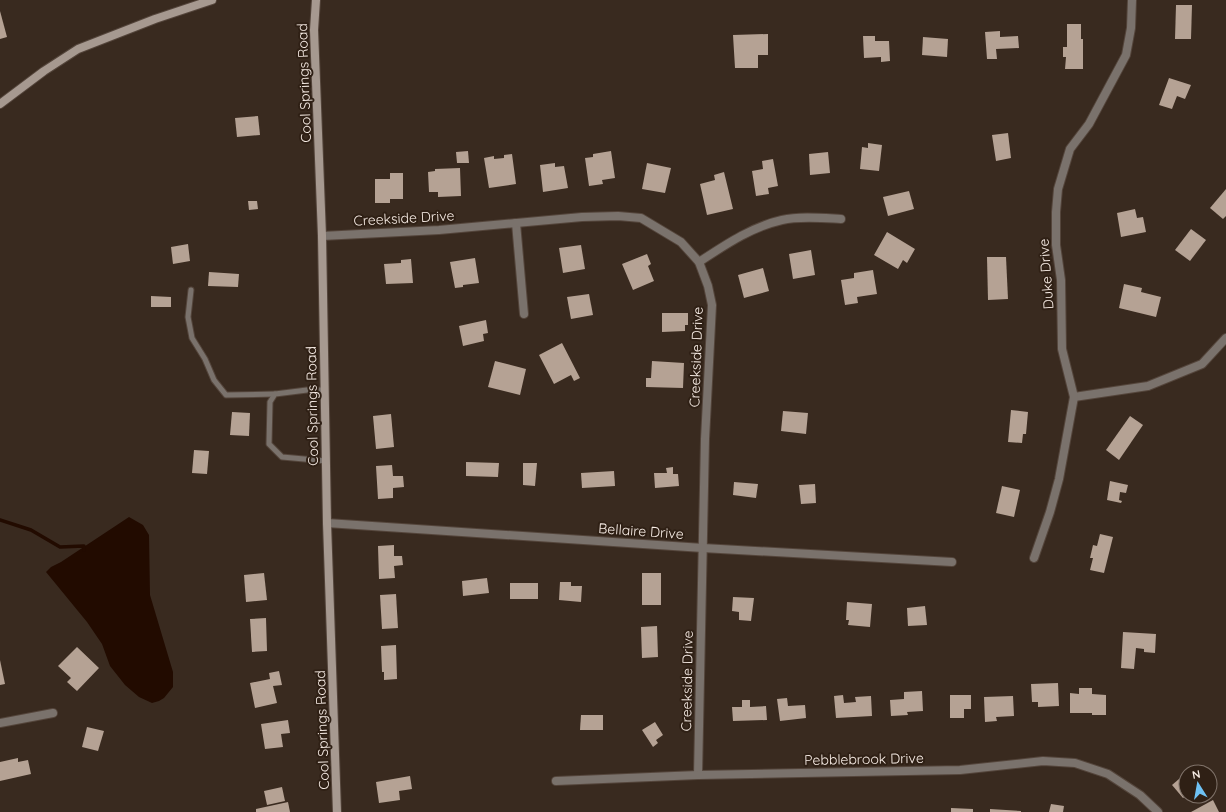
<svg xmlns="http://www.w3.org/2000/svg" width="1226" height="812" font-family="Quicksand,sans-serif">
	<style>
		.water { fill: #220b00 }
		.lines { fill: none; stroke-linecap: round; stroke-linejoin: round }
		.stream { stroke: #220b00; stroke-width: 3.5 }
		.building { fill: #b5a294 }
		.lane-casing { stroke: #54453b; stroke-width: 7 }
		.street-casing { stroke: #54453b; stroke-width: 10 }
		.secondary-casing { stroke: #54453b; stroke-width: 10 }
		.lane { stroke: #7a726c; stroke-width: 5 }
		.street { stroke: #7a726c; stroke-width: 8 }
		.secondary { stroke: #a69990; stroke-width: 8 }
		.labels { text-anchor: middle; stroke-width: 4; stroke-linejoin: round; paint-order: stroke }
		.street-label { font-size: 14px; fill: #f8ede6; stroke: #2f2015 }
	</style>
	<rect width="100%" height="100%" fill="#392a1f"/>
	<path class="water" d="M 129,517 L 143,525 L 149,535 L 150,595 L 173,672 L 173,687 L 164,698 L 159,701 L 152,703 L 139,697 L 125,685 L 110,666 L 102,644 L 87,622 L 46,572 L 51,567 L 61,562 Z"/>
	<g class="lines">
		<path class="stream" d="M 0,520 L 31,530 L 60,547 L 84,546 L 84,550"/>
	</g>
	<g class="building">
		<path d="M 1176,5 L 1192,5 L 1191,39 L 1175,39 Z"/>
		<path d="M 0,11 L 7,37 L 0,39 Z"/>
		<path d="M 1067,24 L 1081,24 L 1081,39 L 1083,39 L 1083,69 L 1065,69 L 1066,57 L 1063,57 L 1063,47 L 1067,47 Z"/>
		<path d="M 1000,31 L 1000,37 L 1018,36 L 1019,48 L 996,49 L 997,59 L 987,59 L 985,32 Z"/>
		<path d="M 768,34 L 768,55 L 758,55 L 758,68 L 735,68 L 733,35 Z"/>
		<path d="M 863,36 L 875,36 L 875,41 L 889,41 L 890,61 L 881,62 L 881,57 L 864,58 Z"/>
		<path d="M 923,37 L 948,39 L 947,57 L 922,55 Z"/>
		<path d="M 1169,78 L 1191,85 L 1185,99 L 1177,96 L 1172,109 L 1159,105 Z"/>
		<path d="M 258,116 L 260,135 L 237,137 L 235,118 Z"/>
		<path d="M 1008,133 L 1011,158 L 996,161 L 992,135 Z"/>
		<path d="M 868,143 L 882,145 L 879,171 L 860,169 L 862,147 L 868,148 Z"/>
		<path d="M 468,151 L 469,163 L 457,163 L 456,152 Z"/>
		<path d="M 611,151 L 615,178 L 602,180 L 603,184 L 589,186 L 585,158 L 593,157 L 593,154 Z"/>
		<path d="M 828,152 L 830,173 L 810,175 L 809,154 Z"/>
		<path d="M 512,154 L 516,184 L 489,188 L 484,158 L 494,156 L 494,159 L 504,158 L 504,155 Z"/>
		<path d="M 773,159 L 778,186 L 768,188 L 769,194 L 756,196 L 752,171 L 763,169 L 762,161 Z"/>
		<path d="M 555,163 L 555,167 L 564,166 L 568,188 L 543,192 L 540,165 Z"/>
		<path d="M 647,163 L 671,168 L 665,193 L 642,189 Z"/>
		<path d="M 460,168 L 461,196 L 438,197 L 438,192 L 429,192 L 428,172 L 435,171 L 435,169 Z"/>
		<path d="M 724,172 L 733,209 L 707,215 L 700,184 L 715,180 L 714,175 Z"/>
		<path d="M 390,173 L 403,173 L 403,199 L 390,199 L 390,203 L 375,203 L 375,179 L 390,179 Z"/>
		<path d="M 1226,189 L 1226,216 L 1223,219 L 1210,208 Z"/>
		<path d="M 909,191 L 914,209 L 888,216 L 883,197 Z"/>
		<path d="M 248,201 L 257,201 L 258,209 L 249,210 Z"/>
		<path d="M 1135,209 L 1137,218 L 1143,217 L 1146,232 L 1121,237 L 1117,213 Z"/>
		<path d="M 1191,229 L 1206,240 L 1190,261 L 1175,250 Z"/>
		<path d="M 887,232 L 915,249 L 907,263 L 903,260 L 898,269 L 874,255 Z"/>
		<path d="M 188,244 L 190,261 L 173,264 L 171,247 Z"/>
		<path d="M 581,245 L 585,269 L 563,273 L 559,248 Z"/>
		<path d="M 811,250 L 815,275 L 793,279 L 789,254 Z"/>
		<path d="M 647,254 L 651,264 L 648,266 L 654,281 L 633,290 L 622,264 Z"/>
		<path d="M 987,257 L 1006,257 L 1008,299 L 988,300 Z"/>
		<path d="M 475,258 L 479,283 L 463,285 L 463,287 L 455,288 L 450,262 Z"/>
		<path d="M 411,259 L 413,283 L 386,284 L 384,264 L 401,263 L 401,260 Z"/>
		<path d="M 763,268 L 769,291 L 744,298 L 738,275 Z"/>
		<path d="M 873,270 L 877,294 L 857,297 L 858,303 L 845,305 L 841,280 L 854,278 L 854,273 Z"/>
		<path d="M 209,272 L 239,274 L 238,287 L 208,286 Z"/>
		<path d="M 1124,284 L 1142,288 L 1141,292 L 1161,297 L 1156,317 L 1119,308 Z"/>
		<path d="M 589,294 L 593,315 L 571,319 L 567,297 Z"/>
		<path d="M 151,296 L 171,297 L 171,307 L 151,307 Z"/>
		<path d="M 662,313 L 688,313 L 688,325 L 685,325 L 685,331 L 662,332 Z"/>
		<path d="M 486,320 L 488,333 L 483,334 L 484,341 L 463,346 L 459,326 Z"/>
		<path d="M 562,343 L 580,378 L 574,381 L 571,375 L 554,384 L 539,355 Z"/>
		<path d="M 495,361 L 526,369 L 520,395 L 488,387 Z"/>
		<path d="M 652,361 L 684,363 L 683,388 L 646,387 L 646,378 L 651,378 Z"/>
		<path d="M 1011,410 L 1028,412 L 1026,434 L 1023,434 L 1022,443 L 1008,442 Z"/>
		<path d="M 783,411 L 808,413 L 806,434 L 781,431 Z"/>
		<path d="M 232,412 L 250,413 L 249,436 L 230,435 Z"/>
		<path d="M 391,414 L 394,447 L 376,449 L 373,416 Z"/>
		<path d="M 1130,416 L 1143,425 L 1119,460 L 1106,450 Z"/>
		<path d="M 194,450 L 209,451 L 207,474 L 192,473 Z"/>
		<path d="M 466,462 L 499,463 L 498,477 L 466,476 Z"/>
		<path d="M 523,463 L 537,463 L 535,486 L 523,485 Z"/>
		<path d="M 392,465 L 393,476 L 403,476 L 404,487 L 393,488 L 393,498 L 378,499 L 376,466 Z"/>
		<path d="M 673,467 L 673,474 L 678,474 L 679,486 L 655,488 L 654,473 L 667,473 L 666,468 Z"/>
		<path d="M 614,471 L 615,486 L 582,488 L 581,473 Z"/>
		<path d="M 1110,481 L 1128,485 L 1126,493 L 1120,492 L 1119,500 L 1122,501 L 1121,503 L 1107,500 Z"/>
		<path d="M 734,482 L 758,484 L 756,498 L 733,495 Z"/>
		<path d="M 815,484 L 816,503 L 801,504 L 799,485 Z"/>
		<path d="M 1002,486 L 1020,490 L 1014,517 L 996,513 Z"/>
		<path d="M 1100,534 L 1113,537 L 1104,573 L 1090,570 L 1093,558 L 1090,558 L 1093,545 L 1097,546 Z"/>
		<path d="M 394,545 L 394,556 L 402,556 L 403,565 L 394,566 L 395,578 L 379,579 L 378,546 Z"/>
		<path d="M 264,573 L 267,600 L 246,602 L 244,575 Z"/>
		<rect x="642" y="573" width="19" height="32"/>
		<path d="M 487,578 L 489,593 L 463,596 L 462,581 Z"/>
		<path d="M 560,582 L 571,582 L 571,586 L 582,586 L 581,602 L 559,600 Z"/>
		<rect x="510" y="583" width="28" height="16"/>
		<path d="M 396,594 L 398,628 L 382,629 L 380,595 Z"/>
		<path d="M 733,597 L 754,598 L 751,621 L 739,620 L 739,612 L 732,611 Z"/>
		<path d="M 847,602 L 872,604 L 870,627 L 848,625 L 849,620 L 846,620 Z"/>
		<path d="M 925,606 L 927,625 L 908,626 L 907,608 Z"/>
		<path d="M 266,618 L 267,651 L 252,652 L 250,619 Z"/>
		<path d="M 657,626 L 658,657 L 642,658 L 641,627 Z"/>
		<path d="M 1123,632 L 1156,634 L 1155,653 L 1144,652 L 1144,649 L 1136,648 L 1134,669 L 1121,668 Z"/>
		<path d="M 396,645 L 397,679 L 384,680 L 384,672 L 382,672 L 381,646 Z"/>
		<path d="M 77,647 L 99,668 L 77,691 L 67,682 L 71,678 L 58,666 Z"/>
		<path d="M 0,660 L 5,684 L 0,685 Z"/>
		<path d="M 279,671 L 282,685 L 273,686 L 277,703 L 255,708 L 250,683 L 270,679 L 269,673 Z"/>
		<path d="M 1058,683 L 1059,706 L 1038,707 L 1038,702 L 1032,702 L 1031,684 Z"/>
		<path d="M 1079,688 L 1092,688 L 1092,694 L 1106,695 L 1106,715 L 1092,715 L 1092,713 L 1070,713 L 1070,693 L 1079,694 Z"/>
		<path d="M 922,691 L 923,711 L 907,712 L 908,715 L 891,716 L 890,700 L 904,699 L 904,692 Z"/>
		<path d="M 843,695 L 844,703 L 856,702 L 855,697 L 871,696 L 872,716 L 836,718 L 834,696 Z"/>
		<path d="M 950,695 L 971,695 L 971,709 L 964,709 L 964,718 L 950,718 Z"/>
		<path d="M 1013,696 L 1014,716 L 996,717 L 997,721 L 985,722 L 984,697 Z"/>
		<path d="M 787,698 L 788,706 L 805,705 L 806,718 L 780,721 L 777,699 Z"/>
		<path d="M 742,700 L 750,700 L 750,707 L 766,706 L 767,720 L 733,721 L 732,707 L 742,707 Z"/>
		<path d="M 581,715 L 603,715 L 603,730 L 580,730 Z"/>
		<path d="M 288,720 L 290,733 L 281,734 L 283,747 L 265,749 L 261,724 Z"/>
		<path d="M 655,722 L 663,735 L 656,740 L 658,743 L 653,747 L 642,730 Z"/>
		<path d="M 87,727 L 104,731 L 98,751 L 82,747 Z"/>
		<path d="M 18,758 L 18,762 L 28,760 L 31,774 L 0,781 L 0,762 Z"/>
		<path d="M 1186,773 L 1186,796 L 1183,798 L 1172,785 Z"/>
		<path d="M 410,776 L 412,789 L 399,791 L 400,800 L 379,803 L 376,782 Z"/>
		<path d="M 282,787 L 285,801 L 267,805 L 264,791 Z"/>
		<path d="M 1213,800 L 1219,812 L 1191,812 Z"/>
		<path d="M 288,802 L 290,812 L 256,812 L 256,809 Z"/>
		<path d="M 1051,804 L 1064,806 L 1063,812 L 1049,812 Z"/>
		<path d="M 951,808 L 973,809 L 973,812 L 951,812 Z"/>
		<path d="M 990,809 L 1021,811 L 1021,812 L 990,812 Z"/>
	</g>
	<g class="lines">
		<g class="lane-casing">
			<g id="lane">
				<path d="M 191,290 L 188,317 L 192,338 L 205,359 L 214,380 L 226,395 L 275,394"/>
				<path d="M 325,390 L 307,390 L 275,394 L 270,402 L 269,444 L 282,457 L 326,461"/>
			</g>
		</g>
		<g class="street-casing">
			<g id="street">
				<path d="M 516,223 L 524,314"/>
				<path d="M 322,236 L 439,230 L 582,217 L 618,216 L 641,218 L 681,242 L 699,262 L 708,286 L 712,305 L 705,439 L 698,775"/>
				<path d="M 699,262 C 725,245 751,227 782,220 C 799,216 822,218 841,219"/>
				<path d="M 1074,397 L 1148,386 L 1202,364 L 1226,338"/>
				<path d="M 327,523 L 703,548 L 952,562"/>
				<path d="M 1034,558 L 1050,512 L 1059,479 L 1074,397 L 1062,349 L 1061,280 L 1056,245 L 1056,212 L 1058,189 L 1070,149 L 1089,124 L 1126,55 L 1131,28 L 1132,0"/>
				<path d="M 0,723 L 53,713"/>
				<path d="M 556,781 L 698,775 L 960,770 L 1043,761 L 1075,763 L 1108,774 L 1140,795 L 1158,812"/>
			</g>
		</g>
		<g class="secondary-casing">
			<g id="secondary">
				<path d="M 316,0 L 314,30 L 322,236 L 327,523 L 337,812"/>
				<path d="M 0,104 L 44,71 L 78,49 L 155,19 L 212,0"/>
			</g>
		</g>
		<use href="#lane" class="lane"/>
		<use href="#street" class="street"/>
		<use href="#secondary" class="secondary"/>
	</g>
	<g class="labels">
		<g class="street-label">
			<text transform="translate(304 83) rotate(-92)" y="5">Cool Springs Road</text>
			<text transform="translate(404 218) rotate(-3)" y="5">Creekside Drive</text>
			<text transform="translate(1046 274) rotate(-94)" y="5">Duke Drive</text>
			<text transform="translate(696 357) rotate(-88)" y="5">Creekside Drive</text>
			<text transform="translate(312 406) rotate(-91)" y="5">Cool Springs Road</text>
			<text transform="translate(641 531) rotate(4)" y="5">Bellaire Drive</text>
			<text transform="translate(687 681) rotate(-89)" y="5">Creekside Drive</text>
			<text transform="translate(322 730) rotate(-92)" y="5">Cool Springs Road</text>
			<text transform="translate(864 759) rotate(-1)" y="5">Pebblebrook Drive</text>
		</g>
	</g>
	<g transform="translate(1198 784) rotate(349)"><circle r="19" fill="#2f2015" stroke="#7f7269"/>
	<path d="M0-3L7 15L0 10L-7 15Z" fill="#6fc2f4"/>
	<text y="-6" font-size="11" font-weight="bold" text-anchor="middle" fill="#f8ede6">N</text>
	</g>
</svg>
